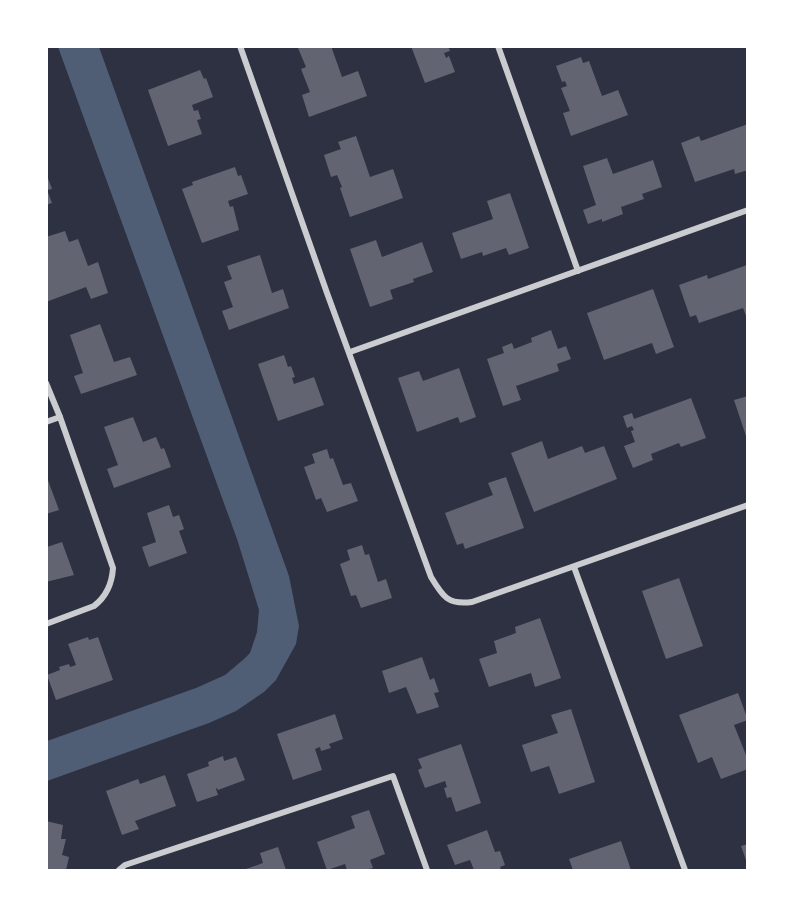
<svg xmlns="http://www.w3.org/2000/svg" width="794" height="917" font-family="'Nunito Sans',sans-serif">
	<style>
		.water { fill: #4f5d75 }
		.building { fill: #626471 }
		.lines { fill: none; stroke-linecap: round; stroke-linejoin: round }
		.minor { stroke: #caccd0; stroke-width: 6 }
	</style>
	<rect width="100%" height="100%" fill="#2d3142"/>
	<path class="water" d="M 58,47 L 99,47 L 289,576 L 299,626 L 296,644 L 276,680 L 264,692 L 236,711 L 209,723 L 47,781 L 47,741 L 196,688 L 225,675 L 244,659 L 250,653 L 257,632 L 259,610 L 237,539 Z"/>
	<g class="building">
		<path d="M 302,46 L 331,46 L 342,77 L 358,71 L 367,96 L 309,117 L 302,95 L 310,92 L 301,69 L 306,67 L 298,48 Z"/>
		<path d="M 411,46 L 448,46 L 450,51 L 444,53 L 446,58 L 449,56 L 455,72 L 425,83 Z"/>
		<path d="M 581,57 L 583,63 L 589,61 L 602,96 L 618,90 L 628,115 L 571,136 L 563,113 L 570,111 L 561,88 L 567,86 L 565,81 L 562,82 L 556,66 Z"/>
		<path d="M 200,70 L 204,79 L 206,78 L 213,97 L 192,105 L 194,111 L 198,110 L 201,119 L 197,120 L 202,134 L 168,146 L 148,90 Z"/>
		<path d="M 748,124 L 748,170 L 735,174 L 734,169 L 695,182 L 681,143 L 699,136 L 701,141 Z"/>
		<path d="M 356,136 L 370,177 L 393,169 L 403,198 L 350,217 L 340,188 L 342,187 L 337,175 L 331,177 L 324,155 L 341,149 L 338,142 Z"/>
		<path d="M 607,158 L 613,174 L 653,160 L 662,187 L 642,194 L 644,199 L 621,207 L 623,214 L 602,222 L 602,219 L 588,224 L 583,210 L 596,205 L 583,166 Z"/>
		<path d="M 235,167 L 238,176 L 241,175 L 248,194 L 228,201 L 230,207 L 233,206 L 239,230 L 202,243 L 182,189 L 193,185 L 192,182 Z"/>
		<path d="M 46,173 L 52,189 L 47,190 L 52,203 L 46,205 Z"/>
		<path d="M 510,193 L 529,248 L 509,255 L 506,248 L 483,256 L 482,252 L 461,259 L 452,233 L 493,219 L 487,201 Z"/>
		<path d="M 65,231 L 69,242 L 78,239 L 88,266 L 98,262 L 108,293 L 91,299 L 86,287 L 46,302 L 46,237 Z"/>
		<path d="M 376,240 L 382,257 L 422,242 L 433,272 L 413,279 L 414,282 L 390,290 L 393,299 L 370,307 L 350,249 Z"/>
		<path d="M 260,255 L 272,293 L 283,289 L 289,308 L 229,330 L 222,311 L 233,307 L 224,282 L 232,279 L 227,266 Z"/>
		<path d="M 747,265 L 748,321 L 743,308 L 699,323 L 696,315 L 690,317 L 679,285 L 707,275 L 708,279 Z"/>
		<path d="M 653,289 L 674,347 L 656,354 L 652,343 L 604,360 L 587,313 Z"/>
		<path d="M 100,324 L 114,362 L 130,357 L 137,375 L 81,394 L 74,376 L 83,373 L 70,335 Z"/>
		<path d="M 551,330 L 558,349 L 566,346 L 571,359 L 557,364 L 559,371 L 516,386 L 521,400 L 503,406 L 487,359 L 504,353 L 502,347 L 512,343 L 514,349 L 532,342 L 531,338 Z"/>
		<path d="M 284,355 L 288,367 L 291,366 L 295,377 L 292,378 L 294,384 L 314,377 L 324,405 L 278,421 L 258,364 Z"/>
		<path d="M 459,368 L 476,417 L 460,423 L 458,417 L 417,432 L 398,378 L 419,371 L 423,381 Z"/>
		<path d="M 748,396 L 748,439 L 747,439 L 734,400 Z"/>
		<path d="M 691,398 L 706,438 L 681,447 L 679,443 L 651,454 L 653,460 L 633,468 L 624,446 L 635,442 L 631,431 L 634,430 L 632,426 L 627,428 L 623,416 L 632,413 L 634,419 Z"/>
		<path d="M 133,417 L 143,442 L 156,437 L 161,449 L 164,448 L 171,467 L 114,488 L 107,469 L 118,465 L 104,427 Z"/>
		<path d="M 542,441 L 548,459 L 582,446 L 585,453 L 604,446 L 617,479 L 534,512 L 511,453 Z"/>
		<path d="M 327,449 L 330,459 L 333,458 L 343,485 L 351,483 L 358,501 L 327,512 L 321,498 L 316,500 L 304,467 L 315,463 L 312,454 Z"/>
		<path d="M 46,475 L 59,510 L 46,514 Z"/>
		<path d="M 506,477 L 524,528 L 465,549 L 463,543 L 457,545 L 445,513 L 493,495 L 488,483 Z"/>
		<path d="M 169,505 L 173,517 L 179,515 L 184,529 L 179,531 L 187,553 L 149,567 L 142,547 L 156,542 L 147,513 Z"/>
		<path d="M 62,542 L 74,575 L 46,582 L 47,547 Z"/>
		<path d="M 362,545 L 365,555 L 369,554 L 378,582 L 386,579 L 392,598 L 361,608 L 356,595 L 351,596 L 340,564 L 350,560 L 347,550 Z"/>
		<path d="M 679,578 L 703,646 L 666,659 L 642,591 Z"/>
		<path d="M 540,618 L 561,678 L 535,687 L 531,673 L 489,687 L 479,659 L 497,653 L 494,641 L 516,633 L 515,627 Z"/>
		<path d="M 88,637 L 89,640 L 98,637 L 113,680 L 56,700 L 47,675 L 60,670 L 59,667 L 69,664 L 70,667 L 76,665 L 68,644 Z"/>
		<path d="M 422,657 L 430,680 L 434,678 L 439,692 L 434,693 L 439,707 L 417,714 L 406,687 L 389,693 L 382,671 Z"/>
		<path d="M 738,693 L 748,720 L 734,725 L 748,760 L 748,769 L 721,779 L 712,757 L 698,763 L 679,715 Z"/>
		<path d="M 571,709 L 595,782 L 559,794 L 549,766 L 531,772 L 522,745 L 558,733 L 551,715 Z"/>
		<path d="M 335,714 L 343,739 L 329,744 L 331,748 L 321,751 L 320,747 L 315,749 L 322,770 L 293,780 L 277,734 Z"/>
		<path d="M 461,744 L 481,803 L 456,812 L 451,797 L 447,798 L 444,788 L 447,787 L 445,781 L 425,788 L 418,770 L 422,768 L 418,759 Z"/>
		<path d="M 223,756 L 224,761 L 236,757 L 245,780 L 218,790 L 217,788 L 216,789 L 218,795 L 197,802 L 187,774 L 209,766 L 208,762 Z"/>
		<path d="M 165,775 L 176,806 L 135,821 L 139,829 L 122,835 L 106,791 L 138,779 L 140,784 Z"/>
		<path d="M 369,810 L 385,854 L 370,860 L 373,868 L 366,870 L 347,870 L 345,864 L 327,870 L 317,842 L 355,828 L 351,816 Z"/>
		<path d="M 46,821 L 63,825 L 61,839 L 66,839 L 62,855 L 69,857 L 66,870 L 46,870 Z"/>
		<path d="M 487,830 L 495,852 L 500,851 L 505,865 L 500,867 L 501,870 L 474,870 L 470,860 L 455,865 L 447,845 Z"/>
		<path d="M 621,841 L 631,870 L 573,870 L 569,859 Z"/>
		<path d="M 748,844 L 748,863 L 747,863 L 741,846 Z"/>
		<path d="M 278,847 L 286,870 L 243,870 L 263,863 L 260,853 Z"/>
	</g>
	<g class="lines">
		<g class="minor">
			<path d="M 240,46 L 327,293 L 431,577 C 443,597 448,605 472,602 L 748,505"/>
			<path d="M 498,46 L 578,271"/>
			<path d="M 350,352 L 748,210"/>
			<path d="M 46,383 L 60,417 L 113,568 C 112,584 107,596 94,606 L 46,624"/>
			<path d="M 46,422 L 60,417"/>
			<path d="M 574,567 L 685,870"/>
			<path d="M 119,870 L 125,865 L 393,776 L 427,870"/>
		</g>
	</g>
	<rect width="794" height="917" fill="none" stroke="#ffffff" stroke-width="96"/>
</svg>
